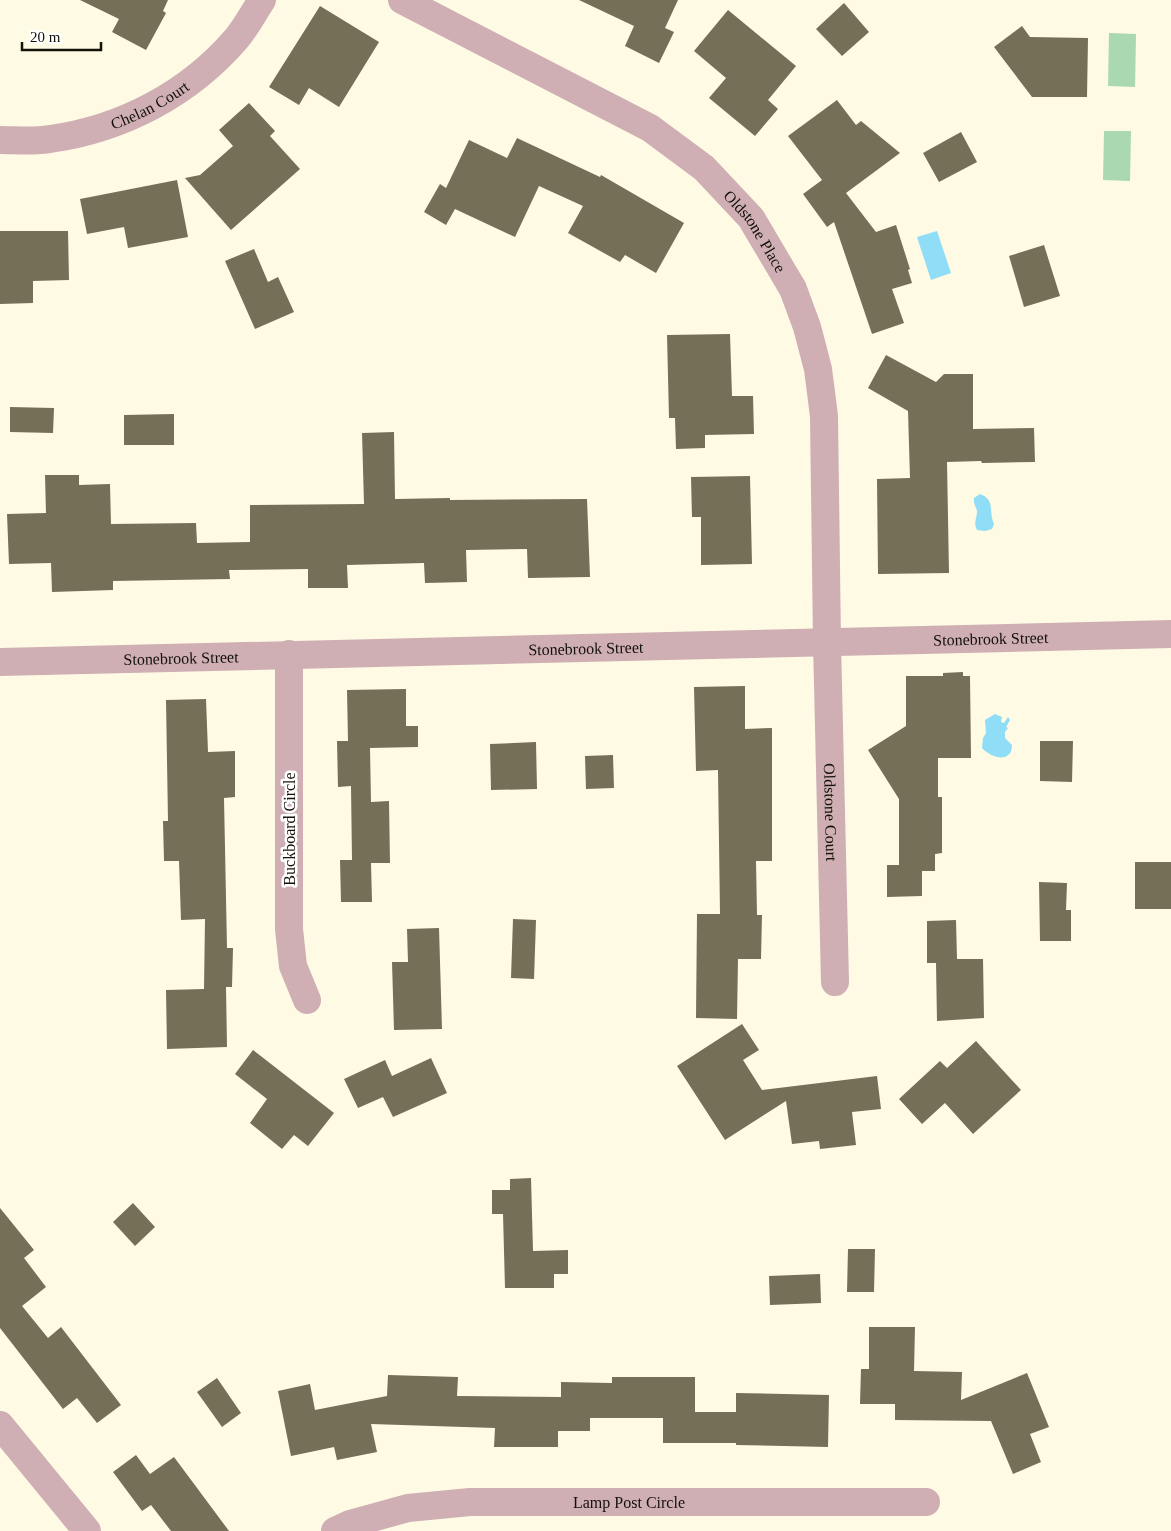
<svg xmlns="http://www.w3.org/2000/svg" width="1171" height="1531" font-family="'Times New Roman',serif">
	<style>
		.green { fill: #aad8b1 }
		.water { fill: #8fddf6 }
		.building { fill: #746f57 }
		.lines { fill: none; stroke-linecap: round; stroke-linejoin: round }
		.minor { stroke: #cfafb4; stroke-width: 28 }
		.labels { text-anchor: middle; stroke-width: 5; stroke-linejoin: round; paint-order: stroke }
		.street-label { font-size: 16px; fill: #131108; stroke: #fff }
	</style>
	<rect width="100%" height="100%" fill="#fefae4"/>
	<g class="green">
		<path d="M 1109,33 L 1136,34 L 1135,87 L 1108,86 Z"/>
		<path d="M 1104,131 L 1131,131 L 1130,181 L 1103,180 Z"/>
	</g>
	<g class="water">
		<path d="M 937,231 L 951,273 L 931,280 L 917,237 Z"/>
		<path d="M 980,494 C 996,500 988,511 994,524 L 992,529 L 985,531 L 977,530 C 973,522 977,519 977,511 C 976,506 973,504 974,498 Z"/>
		<path d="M 995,714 L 1002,717 L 1001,722 L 1004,723 L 1008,717 L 1010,720 L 1006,727 L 1008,728 L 1005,732 L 1005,738 L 1012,745 C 1012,764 991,758 982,748 L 983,738 L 986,733 L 985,720 Z"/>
	</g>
	<g class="building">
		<path d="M 80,0 L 168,0 L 163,11 L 166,13 L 146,50 L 112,32 L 119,19 Z"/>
		<path d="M 579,0 L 678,0 L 665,28 L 674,32 L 659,63 L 625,46 L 634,26 Z"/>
		<path d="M 844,3 L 869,32 L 842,56 L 816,29 Z"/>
		<path d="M 320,6 L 379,42 L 339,107 L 309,88 L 299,105 L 269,87 Z"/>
		<path d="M 728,10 L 796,66 L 768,100 L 778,109 L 755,136 L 709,98 L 726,78 L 694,51 Z"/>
		<path d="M 1022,26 L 1030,37 L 1088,38 L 1087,97 L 1032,97 L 994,47 Z"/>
		<path d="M 837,100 L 856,125 L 861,121 L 900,153 L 846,193 L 876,232 L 896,225 L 910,269 L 908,270 L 912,283 L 892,289 L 904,323 L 872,334 L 834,222 L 827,227 L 803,194 L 822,180 L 788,136 Z"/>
		<path d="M 249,103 L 275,131 L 270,136 L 300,169 L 231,230 L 185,178 L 200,175 L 233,146 L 219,130 Z"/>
		<path d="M 961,132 L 977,162 L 939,182 L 923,153 Z"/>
		<path d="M 517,138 L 600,177 L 601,175 L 684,223 L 656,273 L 625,255 L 620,262 L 568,233 L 583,206 L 539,186 L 515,237 L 455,209 L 446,225 L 424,212 L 440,184 L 446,188 L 469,140 L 507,158 Z"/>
		<path d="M 177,180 L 188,237 L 128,248 L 124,227 L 87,234 L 80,199 Z"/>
		<path d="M 0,231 L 68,231 L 69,280 L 33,281 L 33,303 L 0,304 Z"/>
		<path d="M 1044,245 L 1060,296 L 1024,307 L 1009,256 Z"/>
		<path d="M 254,249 L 268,282 L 278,277 L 294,312 L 255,329 L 225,261 Z"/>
		<path d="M 730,334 L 732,396 L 753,396 L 754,434 L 705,435 L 705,448 L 676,449 L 675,418 L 669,418 L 667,335 Z"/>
		<path d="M 886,355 L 936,382 L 944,374 L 973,374 L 973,429 L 1034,428 L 1035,462 L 982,463 L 981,461 L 947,462 L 949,573 L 878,574 L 877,479 L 910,478 L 908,411 L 868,388 Z"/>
		<path d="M 10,407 L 54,408 L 53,433 L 10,432 Z"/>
		<path d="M 174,414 L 174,445 L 124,445 L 124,415 Z"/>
		<path d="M 394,432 L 395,499 L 450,498 L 450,500 L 587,499 L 590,577 L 528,578 L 527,549 L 466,550 L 467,582 L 425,583 L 424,563 L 347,565 L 348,588 L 308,588 L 308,569 L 229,570 L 230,579 L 113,581 L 113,590 L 52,592 L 51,563 L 9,564 L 7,514 L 46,513 L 45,475 L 79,475 L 79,485 L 110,484 L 111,524 L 196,523 L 197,543 L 250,542 L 250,505 L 364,504 L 362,433 Z"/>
		<path d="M 750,476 L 752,564 L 701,565 L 701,517 L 692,517 L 691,477 Z"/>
		<path d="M 963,672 L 963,676 L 970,676 L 971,758 L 938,758 L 938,797 L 942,797 L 942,853 L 935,854 L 935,871 L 922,871 L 922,896 L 887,897 L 887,865 L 899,865 L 899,799 L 868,750 L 906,726 L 906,676 L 943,676 L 943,673 Z"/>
		<path d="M 745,686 L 745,729 L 772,728 L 772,861 L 756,861 L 757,915 L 762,915 L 761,959 L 738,959 L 737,1019 L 696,1018 L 697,914 L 720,914 L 718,770 L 696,771 L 694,687 Z"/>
		<path d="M 406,689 L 406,726 L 418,726 L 418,747 L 370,748 L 371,802 L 389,801 L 390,863 L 371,863 L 372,902 L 341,902 L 340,860 L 352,860 L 351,786 L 338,787 L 337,741 L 348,741 L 347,690 Z"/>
		<path d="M 206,699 L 208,752 L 235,751 L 235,797 L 224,798 L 227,948 L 233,948 L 232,987 L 226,987 L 227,1047 L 167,1049 L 166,990 L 204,989 L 205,919 L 181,920 L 179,861 L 164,861 L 163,821 L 168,821 L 166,700 Z"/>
		<path d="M 1040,741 L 1073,741 L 1072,782 L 1040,781 Z"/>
		<path d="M 536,742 L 537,789 L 491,790 L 490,744 Z"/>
		<path d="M 613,755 L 614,788 L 586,789 L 585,756 Z"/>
		<rect x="1135" y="862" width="36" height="47"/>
		<path d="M 1039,882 L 1067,883 L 1066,910 L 1071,910 L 1071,941 L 1040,941 Z"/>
		<path d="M 513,919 L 536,920 L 534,979 L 511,978 Z"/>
		<path d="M 956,920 L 957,959 L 983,959 L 984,1018 L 937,1021 L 936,963 L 927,963 L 927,921 Z"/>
		<path d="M 439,928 L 442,1029 L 394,1030 L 392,962 L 408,962 L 407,929 Z"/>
		<path d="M 742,1024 L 759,1050 L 743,1060 L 762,1090 L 877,1076 L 881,1109 L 852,1112 L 856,1145 L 820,1149 L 819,1141 L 792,1144 L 786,1101 L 725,1140 L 677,1066 Z"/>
		<path d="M 976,1041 L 1021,1090 L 973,1134 L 945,1103 L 922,1124 L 899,1099 L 940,1061 L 947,1068 Z"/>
		<path d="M 253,1050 L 334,1113 L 308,1146 L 294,1135 L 282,1149 L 250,1123 L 267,1099 L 235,1074 Z"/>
		<path d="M 431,1058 L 447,1093 L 393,1117 L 383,1097 L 358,1108 L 344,1079 L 385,1060 L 392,1076 Z"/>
		<path d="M 531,1178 L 533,1251 L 568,1250 L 568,1274 L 554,1274 L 554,1288 L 505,1288 L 503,1214 L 492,1214 L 492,1190 L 510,1190 L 510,1179 Z"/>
		<path d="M 133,1203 L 155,1227 L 135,1246 L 113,1222 Z"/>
		<path d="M 0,1208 L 34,1250 L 24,1258 L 46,1287 L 22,1306 L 48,1338 L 61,1327 L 121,1405 L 97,1423 L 77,1398 L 63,1409 L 0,1328 Z"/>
		<path d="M 848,1249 L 875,1249 L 874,1292 L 847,1292 Z"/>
		<path d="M 820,1274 L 821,1303 L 770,1305 L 769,1276 Z"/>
		<path d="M 869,1327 L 915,1327 L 914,1371 L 962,1372 L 961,1400 L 1027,1373 L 1049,1427 L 1030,1434 L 1041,1462 L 1013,1474 L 991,1421 L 895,1420 L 895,1404 L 860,1404 L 861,1369 L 869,1369 Z"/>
		<path d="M 388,1375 L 458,1377 L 457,1396 L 561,1397 L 561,1382 L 612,1383 L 612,1377 L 695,1377 L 695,1412 L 736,1412 L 736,1393 L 829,1395 L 828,1447 L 736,1445 L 736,1443 L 663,1443 L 663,1418 L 590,1418 L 590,1431 L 558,1431 L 558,1447 L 494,1447 L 495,1428 L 371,1424 L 377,1452 L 337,1460 L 334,1447 L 291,1456 L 278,1391 L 310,1384 L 315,1410 L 387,1396 Z"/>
		<path d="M 217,1378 L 241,1413 L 222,1427 L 197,1392 Z"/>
		<path d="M 136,1455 L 150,1474 L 174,1457 L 229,1531 L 171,1531 L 151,1505 L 142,1511 L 113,1472 Z"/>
	</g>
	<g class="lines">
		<g class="minor">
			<path id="s1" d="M 402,0 L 650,128 L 704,168 L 751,218 L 793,289 L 807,327 L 818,369 L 824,416 L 827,642 L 835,982"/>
			<path id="s2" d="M 0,140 C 16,140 34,142 50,139 C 122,129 189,94 237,38 C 246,27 254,12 262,0"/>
			<path d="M 289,654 L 289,929 L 293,966 L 307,1000"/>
			<path id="s3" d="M 0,662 L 1171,634"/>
			<path d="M 0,1425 L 87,1531"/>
			<path id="s4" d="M 335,1531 L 350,1524 L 408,1508 L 470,1502 L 926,1502"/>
		</g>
	</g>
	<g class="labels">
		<g class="street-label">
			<text dy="6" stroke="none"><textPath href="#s2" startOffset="156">Chelan Court</textPath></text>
			<text dy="6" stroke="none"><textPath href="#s1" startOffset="428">Oldstone Place</textPath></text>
			<text dy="6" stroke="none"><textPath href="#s3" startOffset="991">Stonebrook Street</textPath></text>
			<text dy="6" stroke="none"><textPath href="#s3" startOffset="586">Stonebrook Street</textPath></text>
			<text dy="6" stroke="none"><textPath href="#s3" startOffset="181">Stonebrook Street</textPath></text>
			<text dy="6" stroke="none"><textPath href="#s1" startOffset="1025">Oldstone Court</textPath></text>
			<text transform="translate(289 829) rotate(-90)" y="6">Buckboard Circle</text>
			<text dy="6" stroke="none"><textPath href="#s4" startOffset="298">Lamp Post Circle</textPath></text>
		</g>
	</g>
	<path d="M22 42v8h79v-8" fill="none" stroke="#131108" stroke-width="2.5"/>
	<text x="30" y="42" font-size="15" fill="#131108" stroke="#ffffff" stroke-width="4" paint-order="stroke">20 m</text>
</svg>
